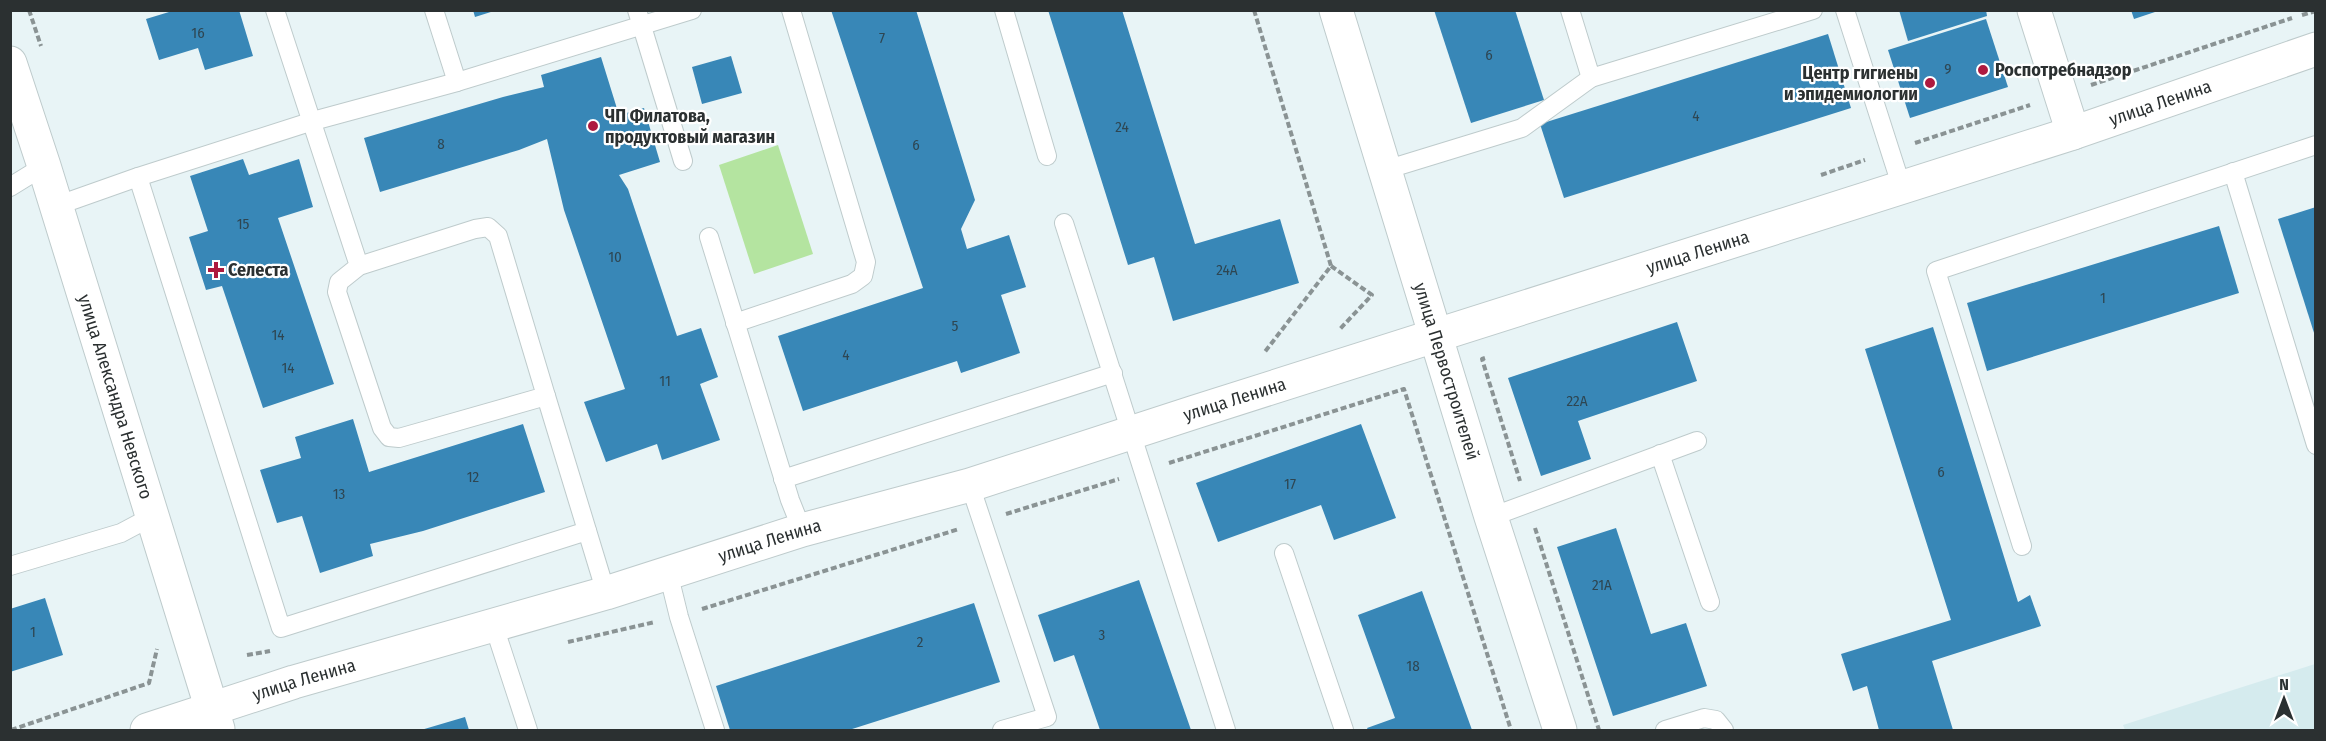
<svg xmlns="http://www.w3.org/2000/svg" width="2326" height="741" font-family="'Fira Sans Condensed',sans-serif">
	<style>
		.built { fill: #d5ebee }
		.green { fill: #b4e4a0 }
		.building { fill: #3887b7 }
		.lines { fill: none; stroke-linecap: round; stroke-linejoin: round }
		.lane-casing { stroke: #becbcc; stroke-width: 20 }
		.street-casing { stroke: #becbcc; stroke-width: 35 }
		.path { stroke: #8a9394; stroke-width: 4; stroke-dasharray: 6 3; stroke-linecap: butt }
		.lane { stroke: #fff; stroke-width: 18 }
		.street { stroke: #fff; stroke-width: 33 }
		.poi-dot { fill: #ae1a3f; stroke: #fff; stroke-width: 2 }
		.labels { text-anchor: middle; stroke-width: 4.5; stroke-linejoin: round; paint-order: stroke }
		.number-label { font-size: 15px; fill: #2e4652 }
		.poi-label { font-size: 18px; font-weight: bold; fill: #2b3031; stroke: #fff; text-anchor: start }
		.street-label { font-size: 18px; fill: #2b3031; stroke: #fff }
	</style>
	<rect width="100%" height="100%" fill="#e8f4f6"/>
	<path class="built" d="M 2315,664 L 2315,730 L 2125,730 L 2123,725 Z"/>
	<path class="green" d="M 778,145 L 813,254 L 754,274 L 719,165 Z"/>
	<g class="building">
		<path d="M 168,10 L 239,10 L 253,56 L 205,70 L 198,48 L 159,60 L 146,19 L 169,12 Z"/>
		<path d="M 473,10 L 494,10 L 494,11 L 475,17 Z"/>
		<path d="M 831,10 L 916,10 L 975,200 L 961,229 L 967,249 L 1009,235 L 1026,287 L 1001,295 L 1020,353 L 961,373 L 957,361 L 803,411 L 778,336 L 923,288 Z"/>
		<path d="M 1048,10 L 1122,10 L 1195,244 L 1280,219 L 1299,283 L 1173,321 L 1154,257 L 1128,265 Z"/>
		<path d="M 1434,10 L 1515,10 L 1544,100 L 1471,123 Z"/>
		<path d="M 1899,10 L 1986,10 L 1987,16 L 1908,41 Z"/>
		<path d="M 2131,10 L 2158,10 L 2158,11 L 2134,19 Z"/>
		<path d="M 1986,19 L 2008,87 L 1910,118 L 1888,50 Z"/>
		<path d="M 1828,34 L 1851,108 L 1564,198 L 1540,124 Z"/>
		<path d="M 731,56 L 742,93 L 702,104 L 692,67 Z"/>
		<path d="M 601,57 L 619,115 L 644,108 L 660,162 L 619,175 L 628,189 L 677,336 L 701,328 L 718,377 L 700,384 L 720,440 L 662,460 L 657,444 L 606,462 L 584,402 L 625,389 L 564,210 L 547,139 L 519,150 L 380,192 L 364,138 L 503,97 L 544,87 L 541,75 Z"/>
		<path d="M 243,159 L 249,175 L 299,159 L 313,207 L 278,218 L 334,384 L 263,408 L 222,286 L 206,290 L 189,237 L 208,231 L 190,176 Z"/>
		<path d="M 2316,207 L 2316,336 L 2315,336 L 2278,219 Z"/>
		<path d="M 2219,226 L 2239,293 L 1987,371 L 1967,303 Z"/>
		<path d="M 1677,322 L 1697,381 L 1578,421 L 1591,459 L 1541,476 L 1508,378 Z"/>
		<path d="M 1933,327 L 2018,602 L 2030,595 L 2041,626 L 1932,661 L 1953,730 L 1879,730 L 1867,686 L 1853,691 L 1841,654 L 1951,620 L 1865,349 Z"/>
		<path d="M 353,419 L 369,472 L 523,424 L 545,492 L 423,531 L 370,544 L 373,556 L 320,573 L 302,516 L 277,523 L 260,470 L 301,458 L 295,437 Z"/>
		<path d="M 1361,424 L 1396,518 L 1334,540 L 1321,505 L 1218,542 L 1196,483 Z"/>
		<path d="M 1616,528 L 1651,634 L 1686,623 L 1707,686 L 1613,716 L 1557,547 Z"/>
		<path d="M 1139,580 L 1191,730 L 1100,730 L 1074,655 L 1054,662 L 1038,615 Z"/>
		<path d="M 1422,591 L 1472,730 L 1368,730 L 1367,728 L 1395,718 L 1358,615 Z"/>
		<path d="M 45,598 L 63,655 L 10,672 L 10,609 Z"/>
		<path d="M 974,603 L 1000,682 L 849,730 L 730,730 L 716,686 Z"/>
		<path d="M 465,717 L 469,730 L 421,730 Z"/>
	</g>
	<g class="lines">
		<g class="lane-casing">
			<g id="lane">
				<path d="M 275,10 L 359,266 L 339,282 L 337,292 L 382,428 L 389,437 L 399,438 L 546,396 L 498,236 L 488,227 L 475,229 L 359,266"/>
				<path d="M 434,10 L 457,82"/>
				<path d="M 637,10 L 683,161"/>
				<path d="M 1004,10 L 1047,156"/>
				<path d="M 1570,10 L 1591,78 L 1813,10"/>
				<path d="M 1845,10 L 1902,188"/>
				<path d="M 1385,170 L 1522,128 L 1591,78"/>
				<path d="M 2233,172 L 2316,445"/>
				<path d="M 138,177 L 281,628 L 587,531"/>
				<path d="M 10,187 L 44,166"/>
				<path d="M 56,206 L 138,177 L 313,121 L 457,82 L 692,10"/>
				<path d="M 1064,223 L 1226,730"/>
				<path d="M 709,237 L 790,500 L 802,530"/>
				<path d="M 735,323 L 852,284 L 863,276 L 866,262 L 791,10"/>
				<path d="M 546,396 L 606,593"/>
				<path d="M 1660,454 L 1710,602"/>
				<path d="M 783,479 L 1113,373"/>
				<path d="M 970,485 L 1047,717 L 1002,730"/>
				<path d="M 1491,517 L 1697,441"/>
				<path d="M 2022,546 L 1936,271 L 2316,145"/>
				<path d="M 1284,553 L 1344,730"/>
				<path d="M 10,566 L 121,533 L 153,516"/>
				<path d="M 668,572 L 679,617 L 715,730"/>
				<path d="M 494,626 L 528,730"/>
				<path d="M 1665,730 L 1704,718 L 1716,720 L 1724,730"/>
			</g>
		</g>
		<g class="street-casing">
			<g id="street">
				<path id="s1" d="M 1336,10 L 1491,517 L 1560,730"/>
				<path d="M 2034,10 L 2073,133"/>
				<path id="s2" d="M 10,63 L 44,166 L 218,729"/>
				<path id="s3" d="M 147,730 L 294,682 L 606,593 L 802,530 L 970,485 L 1195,412 L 2073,133 L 2316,49"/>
			</g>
		</g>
		<g class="path">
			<path d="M 29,10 L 41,46"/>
			<path d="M 1254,10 L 1331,266 L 1264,353"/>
			<path d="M 2302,15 L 2316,11"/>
			<path d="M 2091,85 L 2292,18"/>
			<path d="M 1915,143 L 2030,105"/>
			<path d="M 1821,175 L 1865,160"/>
			<path d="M 1331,266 L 1372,295 L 1339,330"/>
			<path d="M 1485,358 L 1482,359 L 1520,481"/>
			<path d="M 1169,463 L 1404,389 L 1511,730"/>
			<path d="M 1006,514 L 1119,479"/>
			<path d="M 1535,528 L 1599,730"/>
			<path d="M 702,609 L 959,529"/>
			<path d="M 568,642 L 655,622"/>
			<path d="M 247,655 L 270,651"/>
			<path d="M 11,730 L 149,683 L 157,649"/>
		</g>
		<use href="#lane" class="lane"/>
		<use href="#street" class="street"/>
	</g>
	<g class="poi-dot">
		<circle cx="1983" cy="70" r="6"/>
		<circle cx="1930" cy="83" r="6"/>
		<circle cx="593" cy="126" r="6"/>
		<path d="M213 261h6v6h6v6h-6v6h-6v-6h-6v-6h6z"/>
	</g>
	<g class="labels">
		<g class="number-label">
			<text x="198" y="38">16</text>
			<text x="882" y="43">7</text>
			<text x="1489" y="60">6</text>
			<text x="1948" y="74">9</text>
			<text x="1696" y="121">4</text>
			<text x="1122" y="132">24</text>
			<text x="441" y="149">8</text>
			<text x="916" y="150">6</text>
			<text x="243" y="229">15</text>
			<text x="615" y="262">10</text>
			<text x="1227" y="275">24А</text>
			<text x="2103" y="303">1</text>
			<text x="955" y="331">5</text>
			<text x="278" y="340">14</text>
			<text x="846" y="360">4</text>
			<text x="288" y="373">14</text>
			<text x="665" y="386">11</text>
			<text x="1577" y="406">22А</text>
			<text x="1941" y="477">6</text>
			<text x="473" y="482">12</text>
			<text x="1290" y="489">17</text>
			<text x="339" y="499">13</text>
			<text x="1602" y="590">21А</text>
			<text x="33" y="637">1</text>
			<text x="1102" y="640">3</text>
			<text x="920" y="647">2</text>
			<text x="1413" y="671">18</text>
		</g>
		<g class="poi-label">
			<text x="1995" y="76">Роспотребнадзор</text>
			<text x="1918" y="79" text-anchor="end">Центр гигиены<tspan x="1918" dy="21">и эпидемиологии</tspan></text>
			<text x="605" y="122">ЧП Филатова,<tspan x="605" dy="21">продуктовый магазин</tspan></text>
			<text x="228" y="276">Селеста</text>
		</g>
		<g class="street-label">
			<text dy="6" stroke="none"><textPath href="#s3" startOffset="2109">улица Ленина</textPath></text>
			<text dy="6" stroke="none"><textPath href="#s3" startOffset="1623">улица Ленина</textPath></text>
			<text dy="6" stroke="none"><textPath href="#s1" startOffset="378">улица Первостроителей</textPath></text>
			<text dy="6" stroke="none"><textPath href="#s2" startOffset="350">улица Александра Невского</textPath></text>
			<text dy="6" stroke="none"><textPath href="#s3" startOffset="1137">улица Ленина</textPath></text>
			<text dy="6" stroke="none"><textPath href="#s3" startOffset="651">улица Ленина</textPath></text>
			<text dy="6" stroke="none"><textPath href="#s3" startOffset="165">улица Ленина</textPath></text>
		</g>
	</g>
	<rect width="2326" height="741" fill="none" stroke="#2b3031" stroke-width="24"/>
	<g transform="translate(2284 699)" stroke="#ffffff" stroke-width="4.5" paint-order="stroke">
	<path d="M0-4.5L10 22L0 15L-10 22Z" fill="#2b3031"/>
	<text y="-9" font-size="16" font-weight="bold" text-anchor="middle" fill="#2b3031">N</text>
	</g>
</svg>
